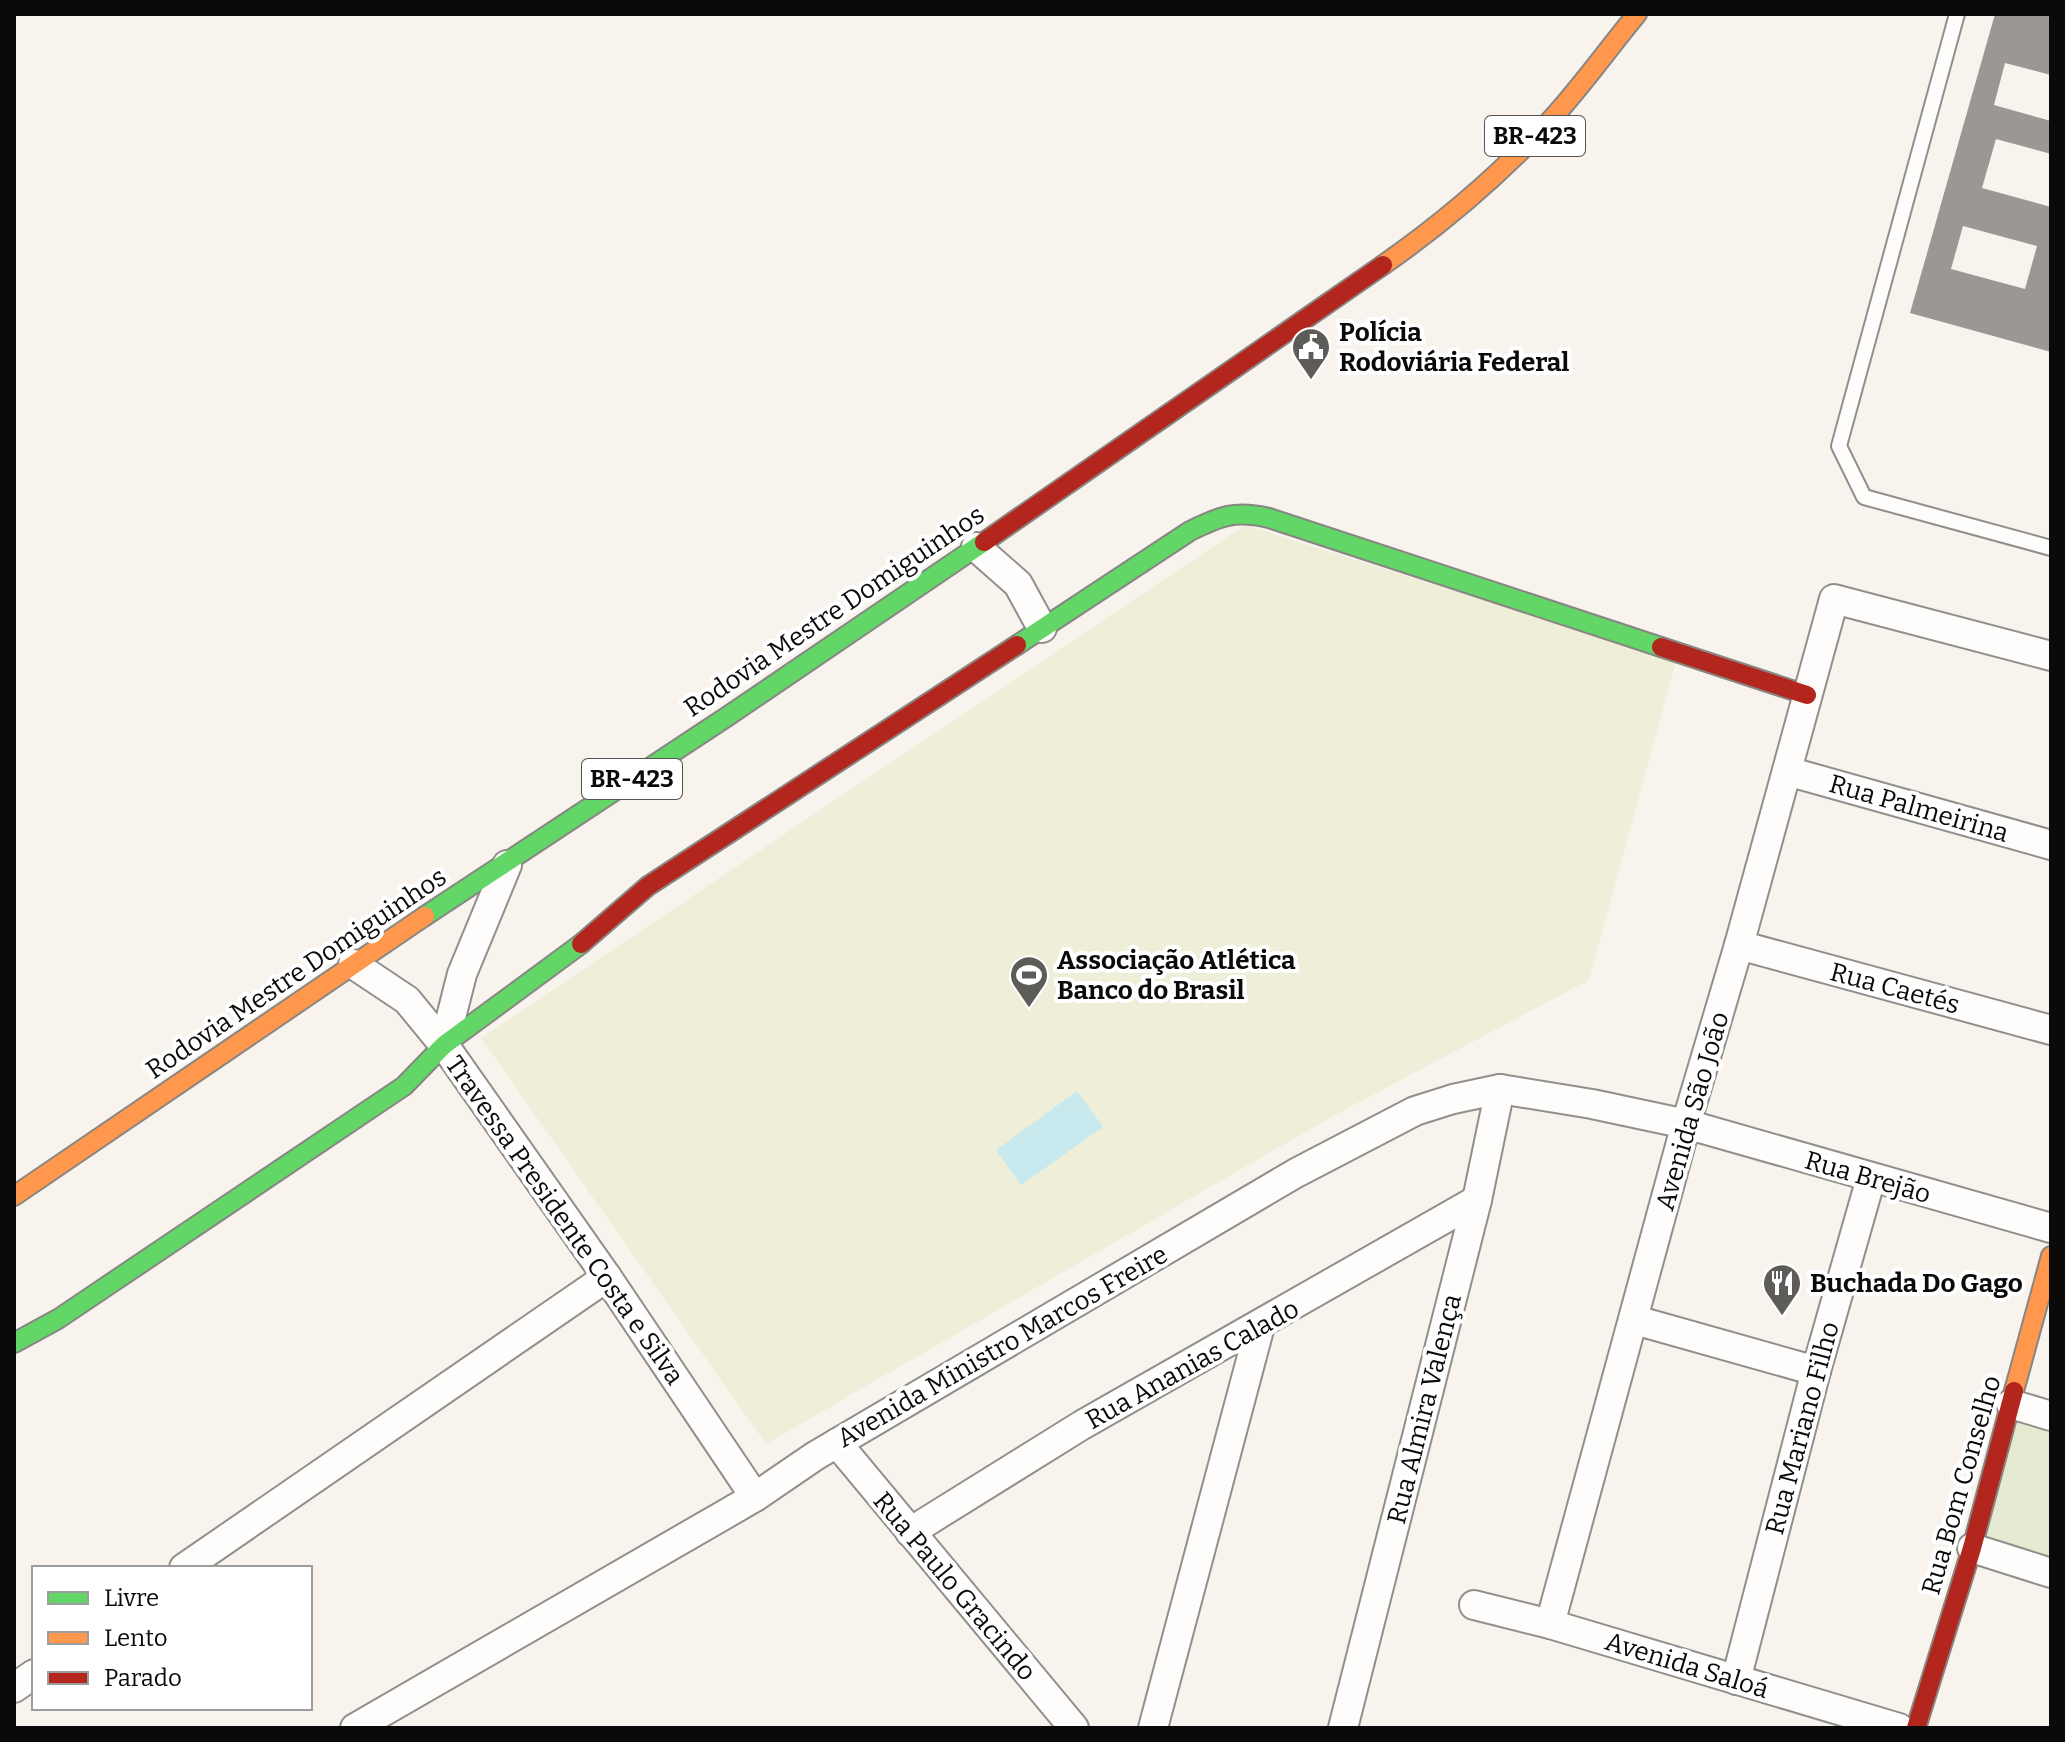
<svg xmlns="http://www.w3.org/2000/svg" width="2065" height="1742" font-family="Bitter,serif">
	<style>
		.green { fill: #e5ead0 }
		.pitch { fill: #eeeed9 }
		.water { fill: #c8e9ed }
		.building { fill: #9a9794; fill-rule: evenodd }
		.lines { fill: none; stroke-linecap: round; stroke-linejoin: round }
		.lane-casing { stroke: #918f8c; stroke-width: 18 }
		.street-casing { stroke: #918f8c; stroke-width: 32 }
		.fast-casing { stroke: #888683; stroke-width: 22 }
		.slow-casing { stroke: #888683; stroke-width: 22 }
		.jam-casing { stroke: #888683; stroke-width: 22 }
		.lane { stroke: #fefdfc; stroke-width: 14 }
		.street { stroke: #fefdfc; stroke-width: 28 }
		.fast { stroke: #63d668; stroke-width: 18 }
		.slow { stroke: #ff974d; stroke-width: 18 }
		.jam { stroke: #b3261e; stroke-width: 18 }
		.labels { text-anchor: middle; stroke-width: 8; stroke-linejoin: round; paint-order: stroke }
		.shield { fill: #fff; stroke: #545454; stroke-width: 2 }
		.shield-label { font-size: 24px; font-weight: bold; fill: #0a0a0a }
		.poi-label { font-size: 26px; font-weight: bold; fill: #0a0a0a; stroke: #fff; text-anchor: start }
		.street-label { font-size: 26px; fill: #0a0a0a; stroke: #fff }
	</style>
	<rect width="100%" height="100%" fill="#f8f4ed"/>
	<path class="green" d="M 2018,1415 L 2051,1425 L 2051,1561 L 1983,1540 Z"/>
	<path class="pitch" d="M 1245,525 L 1676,661 L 1589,980 L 1333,1116 L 766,1444 L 481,1038 Z"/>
	<path class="water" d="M 1077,1091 L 1103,1127 L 1021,1185 L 996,1150 Z"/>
	<path class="building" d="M 1995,14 L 2040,14 L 2051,17 L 2051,75 L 2005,63 L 1994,105 L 2051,121 L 2051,154 L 1996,139 L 1982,188 L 2051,207 L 2051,352 L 1910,313 ZM 1963,226 L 2037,246 L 2025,289 L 1951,269 Z"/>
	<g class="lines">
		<g class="lane-casing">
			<path id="lane" d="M 1957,14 L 1839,446 L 1864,497 L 2051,548"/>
		</g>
		<g class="street-casing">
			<g id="street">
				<path d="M 976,547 L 1018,584 L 1042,628"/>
				<path d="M 1787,771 L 2051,845"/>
				<path d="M 1739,945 L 2051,1030"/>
				<path d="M 353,964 L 407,1000 L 444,1045 L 607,1277 L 755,1497"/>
				<path d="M 444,1045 L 462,974 L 507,865"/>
				<path d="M 1635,1320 L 1816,1371"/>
				<path d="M 2011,1404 L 2051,1416"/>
				<path d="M 837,1443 L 1074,1728"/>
				<path d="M 910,1532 L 1082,1425 L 1477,1200"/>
				<path d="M 1972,1548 L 2051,1573"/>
				<path d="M 184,1568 L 607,1277"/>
				<path d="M 1474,1605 L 1550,1624 L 1899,1728"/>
				<path d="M 1550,1624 L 1686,1124 L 1739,945 L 1834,599 L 2051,656"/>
				<path d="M 1736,1680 L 1816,1371 L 1871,1178"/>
				<path d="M 14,1688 L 34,1674"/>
				<path d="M 355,1728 L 755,1497 L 815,1456 L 1296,1173 L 1415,1111 L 1453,1099 L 1500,1089 L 1592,1104 L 1686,1124 L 2051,1228"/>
				<path d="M 1153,1728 L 1260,1326"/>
				<path d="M 1343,1728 L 1477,1200 L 1500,1089"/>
			</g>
		</g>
		<g class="fast-casing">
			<g id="fast">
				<path d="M 1017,645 L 1190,531 C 1220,516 1235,510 1269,518 L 1661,647"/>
				<path d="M 425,916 L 728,716 L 984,542"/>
				<path d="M 14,1343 L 58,1319 L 404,1086 L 444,1045 L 581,944"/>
			</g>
		</g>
		<g class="slow-casing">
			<g id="slow">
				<path d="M 1383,265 C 1442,224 1497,177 1547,124 C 1579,90 1607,50 1637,14"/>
				<path d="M 14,1196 L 425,916"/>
				<path d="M 2014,1391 L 2051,1256"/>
			</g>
		</g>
		<g class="jam-casing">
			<g id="jam">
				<path d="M 984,542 L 1383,265"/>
				<path d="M 1661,647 L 1807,695"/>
				<path d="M 581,944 L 648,886 L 1017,645"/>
				<path d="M 1916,1728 L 1972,1548 L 2014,1391"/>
			</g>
		</g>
		<use href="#lane" class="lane"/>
		<use href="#street" class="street"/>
		<use href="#fast" class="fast"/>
		<use href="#slow" class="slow"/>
		<use href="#jam" class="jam"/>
	</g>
	<defs>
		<g id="civic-pin" transform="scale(2)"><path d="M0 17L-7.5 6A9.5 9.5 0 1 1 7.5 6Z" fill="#5d5c59" stroke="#fff"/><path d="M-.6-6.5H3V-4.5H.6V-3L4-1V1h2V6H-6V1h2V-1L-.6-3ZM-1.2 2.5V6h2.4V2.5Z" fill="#fff"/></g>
		<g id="stadium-pin" transform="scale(2)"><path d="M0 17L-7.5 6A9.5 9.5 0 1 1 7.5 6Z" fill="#5d5c59" stroke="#fff"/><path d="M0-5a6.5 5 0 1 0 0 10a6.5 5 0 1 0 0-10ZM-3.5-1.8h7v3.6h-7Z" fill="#fff"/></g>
		<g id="restaurant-pin" transform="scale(2)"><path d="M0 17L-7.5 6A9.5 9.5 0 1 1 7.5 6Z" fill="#5d5c59" stroke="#fff"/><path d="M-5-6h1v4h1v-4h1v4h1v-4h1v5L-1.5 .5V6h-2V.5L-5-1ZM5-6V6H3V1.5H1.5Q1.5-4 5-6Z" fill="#fff"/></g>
	</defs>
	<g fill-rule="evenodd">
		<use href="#civic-pin" x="1311" y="347"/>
		<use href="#stadium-pin" x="1029" y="975"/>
		<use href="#restaurant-pin" x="1782" y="1283"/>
	</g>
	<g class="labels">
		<g class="shield">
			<rect x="1485" y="116" width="100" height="40" rx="6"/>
			<rect x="582" y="759" width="100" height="40" rx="6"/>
		</g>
		<g class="shield-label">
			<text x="1535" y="144">BR-423</text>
			<text x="632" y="787">BR-423</text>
		</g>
		<g class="poi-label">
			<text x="1339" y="341">Polícia<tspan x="1339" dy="30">Rodoviária Federal</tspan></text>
			<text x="1057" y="969">Associação Atlética<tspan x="1057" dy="30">Banco do Brasil</tspan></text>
			<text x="1810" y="1292">Buchada Do Gago</text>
		</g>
		<g class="street-label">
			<text transform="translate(834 611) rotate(-34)" y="9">Rodovia Mestre Domiguinhos</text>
			<text transform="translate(1919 808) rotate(16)" y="9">Rua Palmeirina</text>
			<text transform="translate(296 973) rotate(-34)" y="9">Rodovia Mestre Domiguinhos</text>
			<text transform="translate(1895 988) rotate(15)" y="9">Rua Caetés</text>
			<text transform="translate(1692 1111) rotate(-74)" y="9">Avenida São João</text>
			<text transform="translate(1868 1177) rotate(16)" y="9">Rua Brejão</text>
			<text transform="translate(565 1220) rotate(55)" y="9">Travessa Presidente Costa e Silva</text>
			<text transform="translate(1002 1346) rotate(-30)" y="9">Avenida Ministro Marcos Freire</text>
			<text transform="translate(1192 1364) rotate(-29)" y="9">Rua Ananias Calado</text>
			<text transform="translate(1424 1409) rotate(-76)" y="9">Rua Almira Valença</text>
			<text transform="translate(1802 1428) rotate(-75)" y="9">Rua Mariano Filho</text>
			<text transform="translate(1961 1485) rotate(-74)" y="9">Rua Bom Conselho</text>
			<text transform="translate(955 1586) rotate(50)" y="9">Rua Paulo Gracindo</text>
			<text transform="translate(1687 1665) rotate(17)" y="9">Avenida Saloá</text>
		</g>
	</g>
	<rect width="2065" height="1742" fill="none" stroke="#0a0a0a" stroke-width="32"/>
	<rect x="32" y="1566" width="280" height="144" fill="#ffffff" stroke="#9d9d9d" stroke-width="2"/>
	<rect x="48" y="1592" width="40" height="12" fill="#63d668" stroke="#9d9d9d" stroke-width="2"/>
	<text x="104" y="1606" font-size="24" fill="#0a0a0a">Livre</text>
	<rect x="48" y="1632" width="40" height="12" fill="#ff974d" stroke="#9d9d9d" stroke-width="2"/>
	<text x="104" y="1646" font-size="24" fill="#0a0a0a">Lento</text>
	<rect x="48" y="1672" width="40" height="12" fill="#b3261e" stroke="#9d9d9d" stroke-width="2"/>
	<text x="104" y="1686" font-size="24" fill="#0a0a0a">Parado</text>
</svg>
